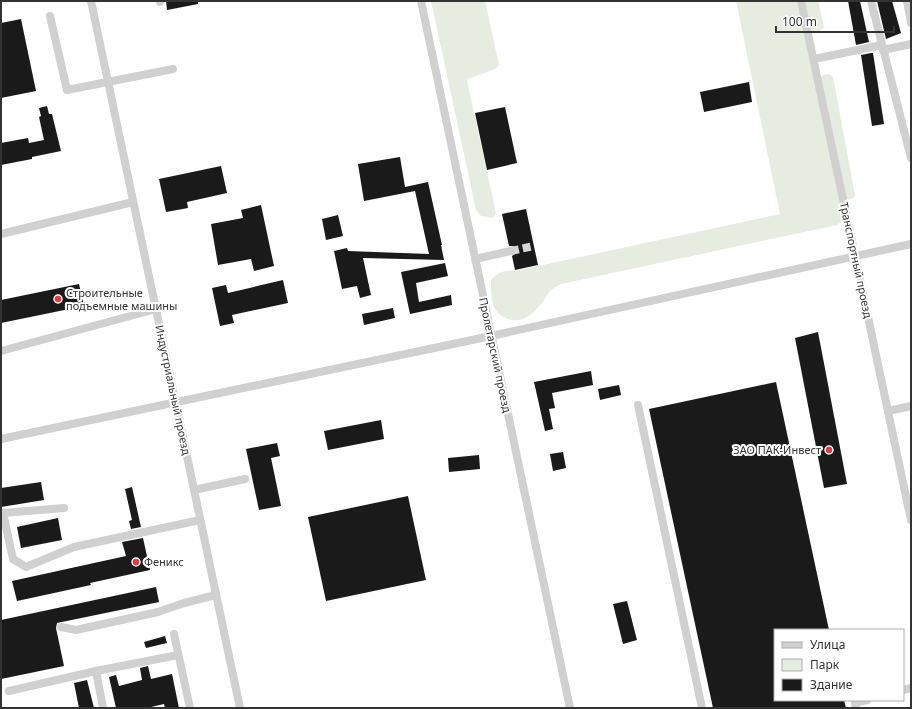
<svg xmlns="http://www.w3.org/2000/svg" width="912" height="709" font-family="'Noto Sans',sans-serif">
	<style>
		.green { fill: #e6ecdf }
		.building { fill: #1a1a1a }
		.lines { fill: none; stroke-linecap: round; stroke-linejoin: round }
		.minor-tunnel { stroke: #d6d6d6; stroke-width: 8; stroke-dasharray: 8 4; stroke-linecap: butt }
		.minor { stroke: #d0d0d0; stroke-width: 8 }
		.poi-dot { fill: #e63946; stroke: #fff; stroke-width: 1.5 }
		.labels { text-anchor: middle; stroke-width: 4; stroke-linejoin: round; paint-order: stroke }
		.street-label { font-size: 11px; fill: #333; stroke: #fff }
		.poi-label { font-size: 11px; fill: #333; stroke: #fff; text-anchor: start }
	</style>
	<rect width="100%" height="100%" fill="#fff"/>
	<g class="green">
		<path d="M 431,1 L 485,1 L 499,65 L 495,69 L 468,79 L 467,81 L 496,213 L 493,218 L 481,216 L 476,210 Z"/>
		<path d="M 736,1 L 799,1 L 843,217 L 841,222 L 837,225 L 561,284 C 558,286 553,288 550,291 C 547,294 545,300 541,304 C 531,317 518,326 502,316 C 490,309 491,292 491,280 C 498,272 504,270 515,271 L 780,214 Z"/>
		<path d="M 804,1 L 818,1 L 824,27 L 820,31 L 814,32 L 810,30 Z"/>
		<path d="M 829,74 L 833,77 L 855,195 L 854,198 L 848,200 L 845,197 L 820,79 L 823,75 Z"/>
	</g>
	<g class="building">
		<path d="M 166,1 L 198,1 L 198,4 L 167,10 Z"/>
		<path d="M 848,1 L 860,1 L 869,42 L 856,45 Z"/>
		<path d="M 877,1 L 892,1 L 901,33 L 886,39 Z"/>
		<path d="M 21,19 L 36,91 L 1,98 L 1,23 Z"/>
		<path d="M 871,53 L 873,53 L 884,124 L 872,126 L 861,55 Z"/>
		<path d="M 749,82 L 752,102 L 704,112 L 700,92 Z"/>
		<path d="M 47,106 L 49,114 L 52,114 L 61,151 L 32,157 L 32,159 L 1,165 L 1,143 L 28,138 L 29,143 L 44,140 L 39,117 L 41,116 L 39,108 Z"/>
		<path d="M 505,107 L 517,163 L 487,170 L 475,113 Z"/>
		<path d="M 400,157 L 405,187 L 428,182 L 442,245 L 441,245 L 444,260 L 363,258 L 371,295 L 360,298 L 357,286 L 342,289 L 334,251 L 347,248 L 348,251 L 429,254 L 415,191 L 364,201 L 358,164 Z"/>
		<path d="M 221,166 L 227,193 L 187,202 L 188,208 L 166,212 L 159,179 Z"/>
		<path d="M 261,205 L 274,266 L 254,271 L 251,259 L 218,265 L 211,224 L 243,218 L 241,210 Z"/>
		<path d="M 526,209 L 538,265 L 515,270 L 512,256 L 516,253 L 516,249 L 513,246 L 509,246 L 502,214 Z"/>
		<path d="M 338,215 L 343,236 L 326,240 L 322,219 Z"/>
		<path d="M 445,263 L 448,276 L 416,283 L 419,302 L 451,295 L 452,305 L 410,314 L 401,272 Z"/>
		<path d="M 283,280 L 288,303 L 232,315 L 234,323 L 220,326 L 212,288 L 226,285 L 228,293 Z"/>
		<path d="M 79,284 L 84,306 L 1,323 L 1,300 Z"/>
		<path d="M 393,308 L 395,318 L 364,325 L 362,314 Z"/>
		<path d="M 818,332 L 847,484 L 824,488 L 795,338 Z"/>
		<path d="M 591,371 L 593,385 L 552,393 L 555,408 L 549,409 L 553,429 L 545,431 L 534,382 Z"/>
		<path d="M 776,382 L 829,630 L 775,630 L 775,700 L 844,700 L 846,708 L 713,708 L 649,409 Z"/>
		<path d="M 619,385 L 621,395 L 600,400 L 598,389 Z"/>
		<path d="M 381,420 L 384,439 L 328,450 L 324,431 Z"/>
		<path d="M 277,443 L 280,456 L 271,458 L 281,506 L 259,510 L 246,449 Z"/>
		<path d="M 563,452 L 566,468 L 553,471 L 550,454 Z"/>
		<path d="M 479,455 L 480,469 L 449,472 L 448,458 Z"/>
		<path d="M 41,482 L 44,500 L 1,507 L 1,488 Z"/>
		<path d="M 132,487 L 141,527 L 131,529 L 129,521 L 132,520 L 125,489 Z"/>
		<path d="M 408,496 L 426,580 L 326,601 L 308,517 Z"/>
		<path d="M 58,518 L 62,540 L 21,548 L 17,527 Z"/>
		<path d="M 143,538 L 150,570 L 90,583 L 91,585 L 17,601 L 12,581 L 126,556 L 122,542 Z"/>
		<path d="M 156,587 L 159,602 L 57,623 L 56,628 L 64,666 L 1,679 L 1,620 Z"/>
		<path d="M 627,601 L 637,640 L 623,644 L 613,604 Z"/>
		<path d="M 165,636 L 167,643 L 146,648 L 144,642 Z"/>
		<path d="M 148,666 L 151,679 L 172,674 L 179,708 L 165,708 L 164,704 L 147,708 L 116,708 L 109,677 L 116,675 L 119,686 L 142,680 L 140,668 Z"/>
		<path d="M 87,680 L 94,708 L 79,708 L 74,683 Z"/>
	</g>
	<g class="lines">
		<path class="minor-tunnel" d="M 511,251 L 534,246"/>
		<g class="minor">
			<path d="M 91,1 L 240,708"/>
			<path d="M 160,1 L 160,2"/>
			<path d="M 421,1 L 570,708"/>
			<path d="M 801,1 L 911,520"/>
			<path d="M 871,1 L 911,158"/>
			<path d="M 907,1 L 911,23"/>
			<path d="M 50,16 L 67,90 L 173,69"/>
			<path d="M 883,50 L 911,44"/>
			<path d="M 814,59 L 882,45"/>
			<path d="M 1,234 L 133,202"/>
			<path d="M 475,259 L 511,251"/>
			<path d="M 1,351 L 156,309"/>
			<path d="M 638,405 L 702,708"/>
			<path d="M 888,411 L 911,406"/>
			<path d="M 1,439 L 491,336 L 911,244"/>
			<path d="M 194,490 L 245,479"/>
			<path d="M 64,508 L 3,513 L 13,559 L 26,567 L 74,547 L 200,520"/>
			<path d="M 61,627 L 76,630 L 158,612 L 184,603 L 216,595"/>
			<path d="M 174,634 L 190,708"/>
			<path d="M 96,671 L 178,655"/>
			<path d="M 903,690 L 911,688"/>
			<path d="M 9,691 L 96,671 L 103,708"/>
			<path d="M 856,708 L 855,703 L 867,700"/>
		</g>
	</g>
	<g class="poi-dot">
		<circle cx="58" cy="299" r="4"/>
		<circle cx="829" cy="450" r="4"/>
		<circle cx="136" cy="562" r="4"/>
	</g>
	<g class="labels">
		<g class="street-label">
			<text transform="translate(856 260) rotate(78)" y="4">Транспортный проезд</text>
			<text transform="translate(495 355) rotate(78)" y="4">Пролетарский проезд</text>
			<text transform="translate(173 390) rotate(78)" y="4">Индустриальный проезд</text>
		</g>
		<g class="poi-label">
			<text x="66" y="297">Строительные<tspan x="66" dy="13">подъемные машины</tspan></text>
			<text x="821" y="454" text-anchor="end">ЗАО ПАК-Инвест</text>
			<text x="144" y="566">Феникс</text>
		</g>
	</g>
	<rect width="912" height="709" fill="none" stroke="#333333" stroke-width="4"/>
	<rect x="774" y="629" width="130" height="72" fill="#ffffff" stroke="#adadad"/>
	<rect x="782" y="642" width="20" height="6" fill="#d0d0d0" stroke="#adadad"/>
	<text x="810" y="649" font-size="12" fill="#333333">Улица</text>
	<rect x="782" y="659" width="20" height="12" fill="#e6ecdf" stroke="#adadad"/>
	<text x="810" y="669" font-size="12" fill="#333333">Парк</text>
	<rect x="782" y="679" width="20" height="12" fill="#1a1a1a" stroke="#adadad"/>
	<text x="810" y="689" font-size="12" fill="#333333">Здание</text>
	<path d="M776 26v6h118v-6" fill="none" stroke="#333333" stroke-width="2"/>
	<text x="782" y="26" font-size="12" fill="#333333" stroke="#ffffff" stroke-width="3" paint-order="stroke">100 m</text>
</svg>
